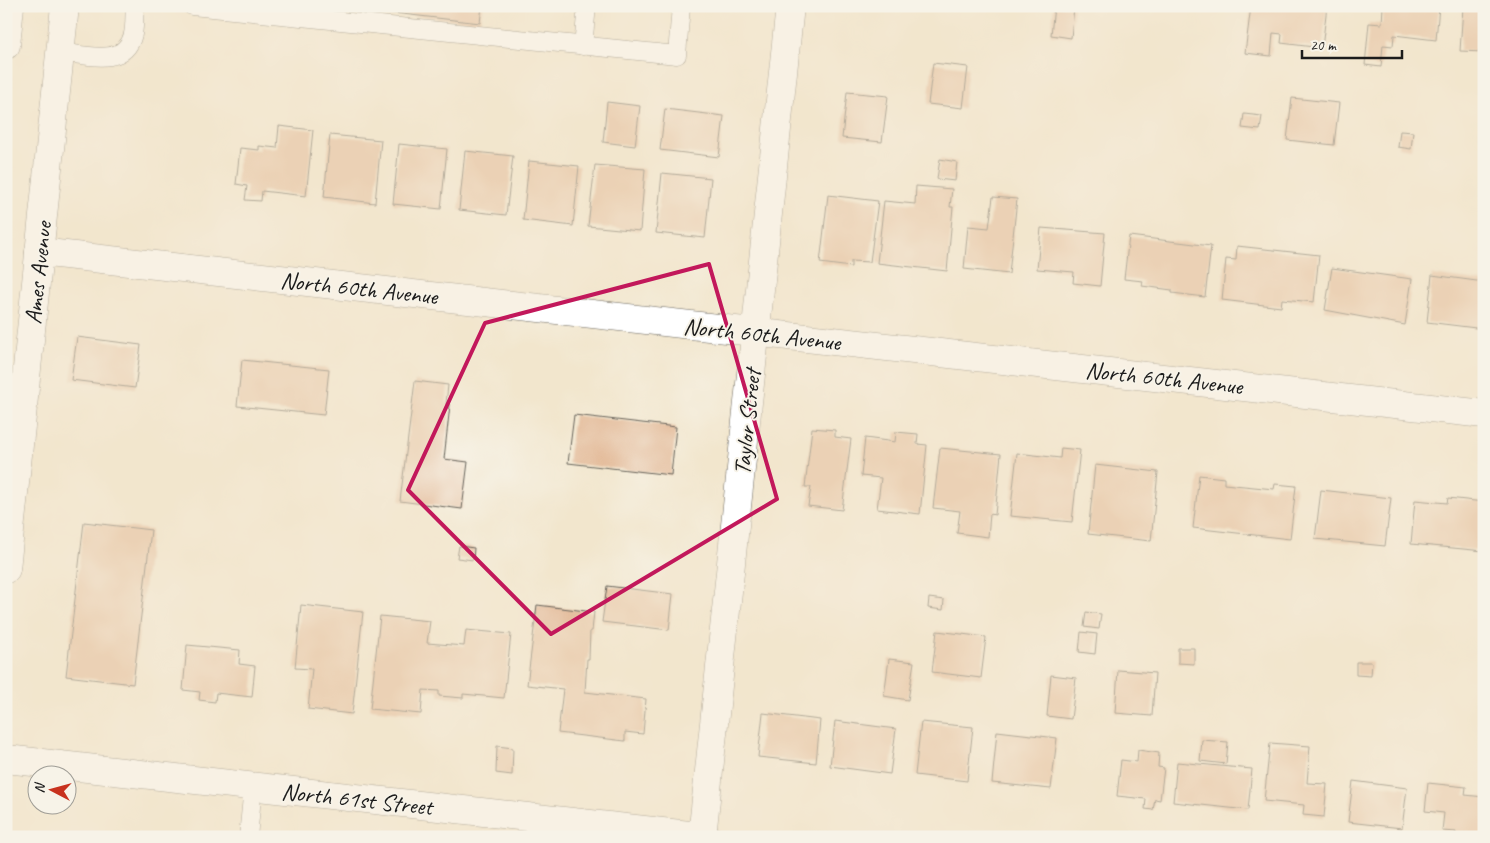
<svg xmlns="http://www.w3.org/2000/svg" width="1490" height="843" font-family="Caveat,sans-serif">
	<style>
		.building { fill: #e3b997 }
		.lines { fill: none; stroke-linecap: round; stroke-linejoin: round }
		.lane-casing { stroke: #67635a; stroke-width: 19 }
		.street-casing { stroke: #67635a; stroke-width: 29 }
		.primary-casing { stroke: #67635a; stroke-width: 29 }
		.lane { stroke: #fff; stroke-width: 18 }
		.street { stroke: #fff; stroke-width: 28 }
		.primary { stroke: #fff; stroke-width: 28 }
		.marked { fill: none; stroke: #c2185b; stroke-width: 4; stroke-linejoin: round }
		.labels { text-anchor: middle; stroke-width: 4; stroke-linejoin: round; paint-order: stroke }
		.street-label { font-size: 24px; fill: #1c1c1c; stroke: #f7f3e8 }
	</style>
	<rect width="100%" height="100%" fill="#f7f3e8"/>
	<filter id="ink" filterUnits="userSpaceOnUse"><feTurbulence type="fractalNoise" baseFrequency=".02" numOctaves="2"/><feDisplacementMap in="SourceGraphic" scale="10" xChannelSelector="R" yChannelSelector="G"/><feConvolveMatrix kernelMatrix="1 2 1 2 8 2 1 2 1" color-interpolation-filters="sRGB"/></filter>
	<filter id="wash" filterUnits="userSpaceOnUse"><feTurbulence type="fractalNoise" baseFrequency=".0096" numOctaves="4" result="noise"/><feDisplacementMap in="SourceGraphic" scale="20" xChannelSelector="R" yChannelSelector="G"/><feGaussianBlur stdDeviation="1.12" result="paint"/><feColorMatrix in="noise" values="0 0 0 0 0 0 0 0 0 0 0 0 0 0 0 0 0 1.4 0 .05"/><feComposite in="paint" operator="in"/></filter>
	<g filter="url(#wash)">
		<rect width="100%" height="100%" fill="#f2e6cd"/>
		<g id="blocks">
			<g class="building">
				<path d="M 376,6 L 482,6 L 480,23 L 376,11 Z"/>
				<path d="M 1054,6 L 1074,7 L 1071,38 L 1051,35 Z"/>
				<path d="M 1251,6 L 1327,6 L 1322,48 L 1281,43 L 1282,34 L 1273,33 L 1271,56 L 1245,53 Z"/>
				<path d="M 1383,6 L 1439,6 L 1436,40 L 1394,35 L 1393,46 L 1383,45 L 1381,67 L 1365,65 L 1369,23 L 1382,24 Z"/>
				<path d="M 1463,7 L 1484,8 L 1484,52 L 1460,51 Z"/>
				<path d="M 933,63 L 968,67 L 963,108 L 928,104 Z"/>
				<path d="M 847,92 L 888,96 L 882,142 L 842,138 Z"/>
				<path d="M 1292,98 L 1339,103 L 1334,145 L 1287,140 Z"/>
				<path d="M 607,102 L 640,106 L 635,146 L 603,142 Z"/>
				<path d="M 665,109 L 724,116 L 719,157 L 660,150 Z"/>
				<path d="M 1244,114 L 1262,116 L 1260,130 L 1242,128 Z"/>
				<path d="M 279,126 L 313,130 L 306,196 L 262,191 L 261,201 L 245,200 L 247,186 L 236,184 L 240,148 L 259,150 L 259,146 L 277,148 Z"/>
				<path d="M 1400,131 L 1413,132 L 1411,149 L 1398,147 Z"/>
				<path d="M 330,135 L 381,140 L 375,203 L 324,197 Z"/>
				<path d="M 399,144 L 447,149 L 441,209 L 393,204 Z"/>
				<path d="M 465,151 L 513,156 L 506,215 L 459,210 Z"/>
				<path d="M 940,159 L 957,162 L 955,181 L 937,179 Z"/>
				<path d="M 529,161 L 579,166 L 573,226 L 523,220 Z"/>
				<path d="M 595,165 L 645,169 L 640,231 L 588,226 Z"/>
				<path d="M 662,173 L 711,178 L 705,238 L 656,233 Z"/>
				<path d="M 916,186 L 952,189 L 950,207 L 953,207 L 947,271 L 877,263 L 884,201 L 915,204 Z"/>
				<path d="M 828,195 L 878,201 L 870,262 L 851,261 L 851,267 L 820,263 Z"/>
				<path d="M 993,197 L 1017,199 L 1009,274 L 964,269 L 968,226 L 989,228 Z"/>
				<path d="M 1041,228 L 1105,233 L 1100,286 L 1073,283 L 1074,272 L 1037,269 Z"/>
				<path d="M 1129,236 L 1211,246 L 1205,297 L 1172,293 L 1172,290 L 1142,286 L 1143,281 L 1124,279 Z"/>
				<path d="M 1237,246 L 1319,255 L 1314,302 L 1282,299 L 1281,307 L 1222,300 L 1226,259 L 1236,260 Z"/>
				<path d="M 1332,268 L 1412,279 L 1405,325 L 1325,310 Z"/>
				<path d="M 1432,275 L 1484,282 L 1484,329 L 1427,322 Z"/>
				<path d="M 77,337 L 141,345 L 135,388 L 71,380 Z"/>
				<path d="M 242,360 L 329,369 L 324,415 L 237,406 Z"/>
				<path d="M 415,381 L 448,385 L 446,404 L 450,405 L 444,459 L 468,462 L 462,509 L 400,501 Z"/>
				<path d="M 574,415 L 676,427 L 671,475 L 568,463 Z"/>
				<path d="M 812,428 L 835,430 L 835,437 L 851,439 L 842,510 L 808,506 L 811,487 L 805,487 Z"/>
				<path d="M 896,432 L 918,434 L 917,444 L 927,445 L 920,514 L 877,509 L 881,478 L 861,476 L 865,438 L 895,442 Z"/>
				<path d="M 940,448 L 1001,454 L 995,515 L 990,514 L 988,537 L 957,533 L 960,511 L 933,508 Z"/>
				<path d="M 1061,448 L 1080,450 L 1072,522 L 1010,516 L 1017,453 L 1060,458 Z"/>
				<path d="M 1095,465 L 1158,472 L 1151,541 L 1088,534 Z"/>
				<path d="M 1199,475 L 1224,478 L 1224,484 L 1274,489 L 1275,484 L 1296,486 L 1290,539 L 1193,528 Z"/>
				<path d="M 1321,490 L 1391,498 L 1385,546 L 1315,539 Z"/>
				<path d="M 1448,498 L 1484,502 L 1484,551 L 1411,544 L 1415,500 L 1447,503 Z"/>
				<path d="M 84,522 L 151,530 L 133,684 L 66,676 Z"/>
				<path d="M 459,546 L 474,548 L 473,560 L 457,558 Z"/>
				<path d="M 607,586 L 673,594 L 669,630 L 602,622 Z"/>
				<path d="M 929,598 L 944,600 L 943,610 L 928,608 Z"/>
				<path d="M 301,605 L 363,612 L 352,714 L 308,709 L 312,669 L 295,668 Z"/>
				<path d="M 537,605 L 594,612 L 592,631 L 590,631 L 589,659 L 587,659 L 585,692 L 646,699 L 643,734 L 625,732 L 625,741 L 558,733 L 563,689 L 527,685 Z"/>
				<path d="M 1086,612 L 1101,614 L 1099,629 L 1084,627 Z"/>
				<path d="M 380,616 L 430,621 L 427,643 L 464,646 L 466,630 L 511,634 L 504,698 L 463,694 L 463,698 L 439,696 L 439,691 L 423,690 L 421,714 L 370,709 Z"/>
				<path d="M 937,631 L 986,637 L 981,678 L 932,672 Z"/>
				<path d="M 1081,632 L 1097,634 L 1095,654 L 1079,652 Z"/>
				<path d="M 187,645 L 240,650 L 239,664 L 255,666 L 252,697 L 216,693 L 215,702 L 199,700 L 200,692 L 183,690 Z"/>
				<path d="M 1178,648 L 1194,648 L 1194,664 L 1178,663 Z"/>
				<path d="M 889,659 L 914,662 L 908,700 L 884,696 Z"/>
				<path d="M 1356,662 L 1372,662 L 1371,676 L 1356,675 Z"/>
				<path d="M 1118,670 L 1155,673 L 1152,716 L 1115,713 Z"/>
				<path d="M 1051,675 L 1076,678 L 1071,719 L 1047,716 Z"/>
				<path d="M 763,713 L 820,720 L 816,763 L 758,757 Z"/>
				<path d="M 835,721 L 896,729 L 890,774 L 830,766 Z"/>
				<path d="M 921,722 L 973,727 L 967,781 L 915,775 Z"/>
				<path d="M 997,731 L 1057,738 L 1051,789 L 992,783 Z"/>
				<path d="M 1202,740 L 1228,742 L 1226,764 L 1200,761 Z"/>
				<path d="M 1270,743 L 1310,746 L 1307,783 L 1327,784 L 1324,817 L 1303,815 L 1304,805 L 1264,801 Z"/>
				<path d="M 497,746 L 513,748 L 512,775 L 496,773 Z"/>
				<path d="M 1138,750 L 1159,753 L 1158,767 L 1164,768 L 1160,800 L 1155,799 L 1153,810 L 1145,809 L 1146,799 L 1117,796 L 1121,760 L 1137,762 Z"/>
				<path d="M 1177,762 L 1252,769 L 1248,810 L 1173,802 Z"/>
				<path d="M 1353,781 L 1407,788 L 1402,828 L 1348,822 Z"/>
				<path d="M 1428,783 L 1466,787 L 1465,795 L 1484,797 L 1484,835 L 1472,834 L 1472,837 L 1455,837 L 1456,832 L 1442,831 L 1444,813 L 1425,811 Z"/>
			</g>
		</g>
	</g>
	<g filter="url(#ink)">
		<use href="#blocks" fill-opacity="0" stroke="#67635a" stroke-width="1"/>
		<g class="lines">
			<g class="lane-casing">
				<g id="lane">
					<path d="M 192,6 L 677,55 L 681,6"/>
					<path d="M 583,46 L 587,6"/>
					<path d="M 60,52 C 86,55 125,68 133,34 C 135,25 134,15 135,6"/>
					<path d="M 248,837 L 253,787"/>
				</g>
			</g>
			<g class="street-casing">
				<g id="street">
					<path d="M 39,252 L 1484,414"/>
					<path d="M 6,759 L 707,837"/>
					<path d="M 702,837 L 790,6"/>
				</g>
			</g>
			<g class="primary-casing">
				<g id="primary">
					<path d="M 6,45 L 10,6"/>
					<path d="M 6,569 L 65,6"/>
				</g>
			</g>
			<use href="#lane" class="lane"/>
			<use href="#street" class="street"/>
			<use href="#primary" class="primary"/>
		</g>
	</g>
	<path d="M0 0H1490V843H0ZM 709,264 L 777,499 L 551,634 L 408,490 L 485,323 Z" fill="#f2e6cd" fill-opacity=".55" fill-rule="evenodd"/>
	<path class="marked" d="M 709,264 L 777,499 L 551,634 L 408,490 L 485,323 Z"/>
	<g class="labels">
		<g class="street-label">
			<text transform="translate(38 273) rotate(-84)" y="8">Ames Avenue</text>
			<text transform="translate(359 288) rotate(6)" y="8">North 60th Avenue</text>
			<text transform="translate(762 334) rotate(6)" y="8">North 60th Avenue</text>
			<text transform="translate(1164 378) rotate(6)" y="8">North 60th Avenue</text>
			<text transform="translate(747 422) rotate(-84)" y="8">Taylor Street</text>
			<text transform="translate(357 799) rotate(6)" y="8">North 61st Street</text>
		</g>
	</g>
	<rect width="1490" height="843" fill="none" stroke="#f7f3e8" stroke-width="25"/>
	<g transform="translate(52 790) rotate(276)"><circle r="24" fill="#f7f3e8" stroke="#9f9d96"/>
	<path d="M0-4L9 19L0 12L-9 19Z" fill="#c8321e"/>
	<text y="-8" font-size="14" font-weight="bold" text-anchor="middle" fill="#1c1c1c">N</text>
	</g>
	<path d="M1302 50v8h100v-8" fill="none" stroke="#1c1c1c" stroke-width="2.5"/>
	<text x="1310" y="50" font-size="15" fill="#1c1c1c" stroke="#f7f3e8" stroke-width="4" paint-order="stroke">20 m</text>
</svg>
